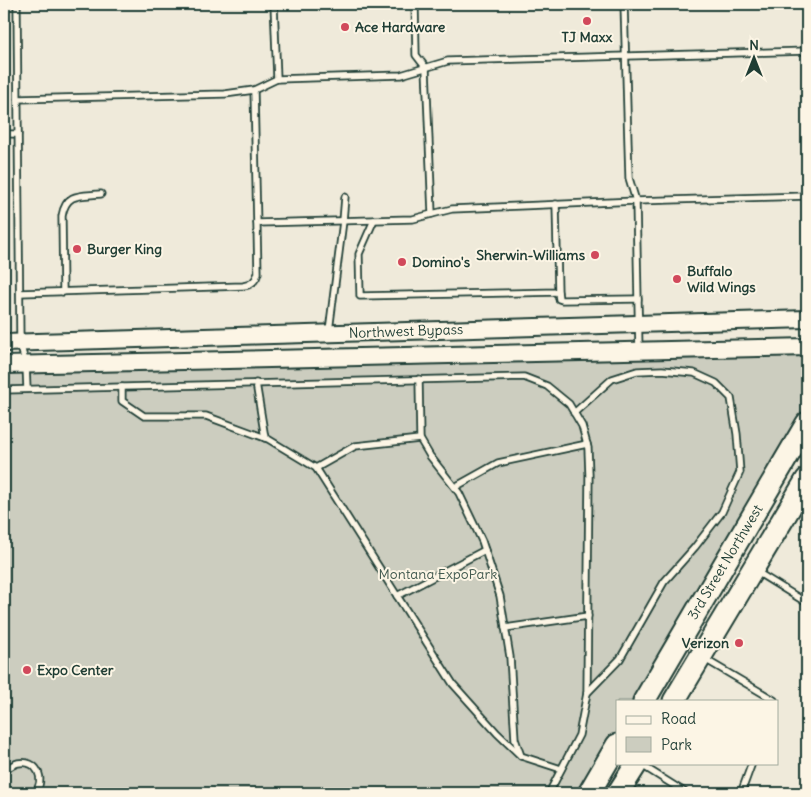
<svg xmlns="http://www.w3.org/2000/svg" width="811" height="797" font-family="Delius,sans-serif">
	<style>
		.green { fill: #cccdbf; stroke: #76857a }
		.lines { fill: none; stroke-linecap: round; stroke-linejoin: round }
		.lane-casing { stroke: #1f3d34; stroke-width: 9 }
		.secondary-casing { stroke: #1f3d34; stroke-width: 20 }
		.highway-casing { stroke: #1f3d34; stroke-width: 25 }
		.lane { stroke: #fcf5e5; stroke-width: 5.5 }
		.secondary { stroke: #fcf5e5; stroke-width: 16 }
		.highway { stroke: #fcf5e5; stroke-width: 21 }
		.poi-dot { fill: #d1495b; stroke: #fcf5e5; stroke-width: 2 }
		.labels { text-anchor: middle; stroke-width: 4; stroke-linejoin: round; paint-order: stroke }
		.poi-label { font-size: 14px; font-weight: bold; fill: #1f3d34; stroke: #fcf5e5; text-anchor: start }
		.street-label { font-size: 14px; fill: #1f3d34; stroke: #fcf5e5 }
		.park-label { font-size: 14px; fill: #425a50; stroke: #fcf5e5 }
	</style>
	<rect width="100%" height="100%" fill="#efeada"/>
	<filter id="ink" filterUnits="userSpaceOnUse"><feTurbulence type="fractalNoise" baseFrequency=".02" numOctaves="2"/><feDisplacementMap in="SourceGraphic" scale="10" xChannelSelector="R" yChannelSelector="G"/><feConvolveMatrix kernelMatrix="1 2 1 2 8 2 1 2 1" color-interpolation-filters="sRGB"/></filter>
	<g filter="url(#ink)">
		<path class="green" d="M 807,347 L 807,423 L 643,701 L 617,701 L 617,744 L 588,793 L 4,793 L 4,365 Z"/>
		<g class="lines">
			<g class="lane-casing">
				<g id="lane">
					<path d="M 17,4 L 20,343 L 26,365 L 27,389"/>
					<path d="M 274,4 L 277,79"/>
					<path d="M 624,4 L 629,178 L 636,201 L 639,350"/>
					<path d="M 18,99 L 225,94 L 254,90 L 277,79 L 401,75 L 448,61 L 807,51"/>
					<path d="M 4,134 L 18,134"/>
					<path d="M 432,214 L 452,209 L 636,201 L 807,196"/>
					<path d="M 374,220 L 359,254 L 360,296 L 558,292 L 556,204"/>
					<path d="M 257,223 L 413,219 L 432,214 L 426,68 L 416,55 L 415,4"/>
					<path d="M 63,292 L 62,216 C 66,192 81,196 101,194"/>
					<path d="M 558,292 L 559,299 L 562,300 L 638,299"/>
					<path d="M 20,293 L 243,286 C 251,285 256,281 258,273 L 254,90"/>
					<path d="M 329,331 L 343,221 L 345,197"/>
					<path d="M 419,379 L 420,439 L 430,456 L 459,493 L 482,541 L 500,596 L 510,657 L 515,739 L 521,756 L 561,769"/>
					<path d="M 256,383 L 265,438"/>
					<path d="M 122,387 L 122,401 L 144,416 L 206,416 L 268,439 L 316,468 L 453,684 L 497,733 L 521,756"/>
					<path d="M 4,390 L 524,377 L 547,386 L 569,404 L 582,426 L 588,448 L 589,475 L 587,693 L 579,735 L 549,793"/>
					<path d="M 574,413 L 612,379 L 637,371 L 662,370 L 694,373 L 716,383 L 731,398 L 737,434 L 740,472 L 722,512 L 695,547 L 664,582 L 620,659 L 587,693"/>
					<path d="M 316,468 L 355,446 L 420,439"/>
					<path d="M 455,487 L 498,463 L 587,444"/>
					<path d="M 757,572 L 807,603"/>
					<path d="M 397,596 L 485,550"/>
					<path d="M 505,628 L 588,616"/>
					<path d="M 703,658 L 774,700 L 774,701"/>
					<path d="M 640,764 L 686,793"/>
					<path d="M 4,771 C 8,768 13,764 18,763 C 37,759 46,779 35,793"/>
					<path d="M 741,793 L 752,763"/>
				</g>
			</g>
			<g class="secondary-casing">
				<g id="secondary">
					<path d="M 4,343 L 807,319"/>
					<path d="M 4,365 L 807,347"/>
				</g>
			</g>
			<g class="highway-casing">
				<g id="highway">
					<path d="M 644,701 L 807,423"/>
					<path d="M 674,701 L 807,479"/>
					<path d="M 589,793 L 617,745"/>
					<path d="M 618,793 L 637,763"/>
				</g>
			</g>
			<use href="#lane" class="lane"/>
			<use href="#secondary" class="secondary"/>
			<use href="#highway" class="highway"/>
		</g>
	</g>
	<g class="poi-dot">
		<circle cx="587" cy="21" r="5"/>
		<circle cx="345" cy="27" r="5"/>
		<circle cx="77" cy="249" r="5"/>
		<circle cx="595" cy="255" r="5"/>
		<circle cx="402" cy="262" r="5"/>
		<circle cx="677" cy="279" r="5"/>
		<circle cx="739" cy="643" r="5"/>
		<circle cx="27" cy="670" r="5"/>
	</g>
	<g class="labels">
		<g class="poi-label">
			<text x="355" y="32">Ace Hardware</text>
			<text x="587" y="42" text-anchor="middle">TJ Maxx</text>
			<text x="87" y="254">Burger King</text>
			<text x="585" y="260" text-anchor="end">Sherwin-Williams</text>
			<text x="412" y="267">Domino's</text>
			<text x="687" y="276">Buffalo<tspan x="687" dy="16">Wild Wings</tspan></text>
			<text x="729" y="648" text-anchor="end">Verizon</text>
			<text x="37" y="675">Expo Center</text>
		</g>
		<g class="street-label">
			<text transform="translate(406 331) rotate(-2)" y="5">Northwest Bypass</text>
			<text transform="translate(725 562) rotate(-59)" y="5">3rd Street Northwest</text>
		</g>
		<g class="park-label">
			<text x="438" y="579">Montana ExpoPark</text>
		</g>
	</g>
	<rect width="811" height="797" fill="none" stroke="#fcf5e5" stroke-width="20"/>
	<rect x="10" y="10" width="791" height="777" fill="none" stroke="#1f3d34" stroke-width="2" filter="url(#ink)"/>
	<rect x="616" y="700" width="162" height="65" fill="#fcf5e5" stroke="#a4ab9e"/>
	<rect x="626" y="716" width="25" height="8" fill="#fcf5e5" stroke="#a4ab9e"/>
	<text x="661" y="724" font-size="15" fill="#1f3d34">Road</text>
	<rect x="626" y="737" width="25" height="15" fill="#cccdbf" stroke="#a4ab9e"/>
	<text x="661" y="750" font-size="15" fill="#1f3d34">Park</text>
	<g transform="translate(754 58)" stroke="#fcf5e5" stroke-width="4" paint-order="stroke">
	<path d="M0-4L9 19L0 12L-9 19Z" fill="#1f3d34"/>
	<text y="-8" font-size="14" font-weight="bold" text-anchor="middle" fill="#1f3d34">N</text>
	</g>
</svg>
